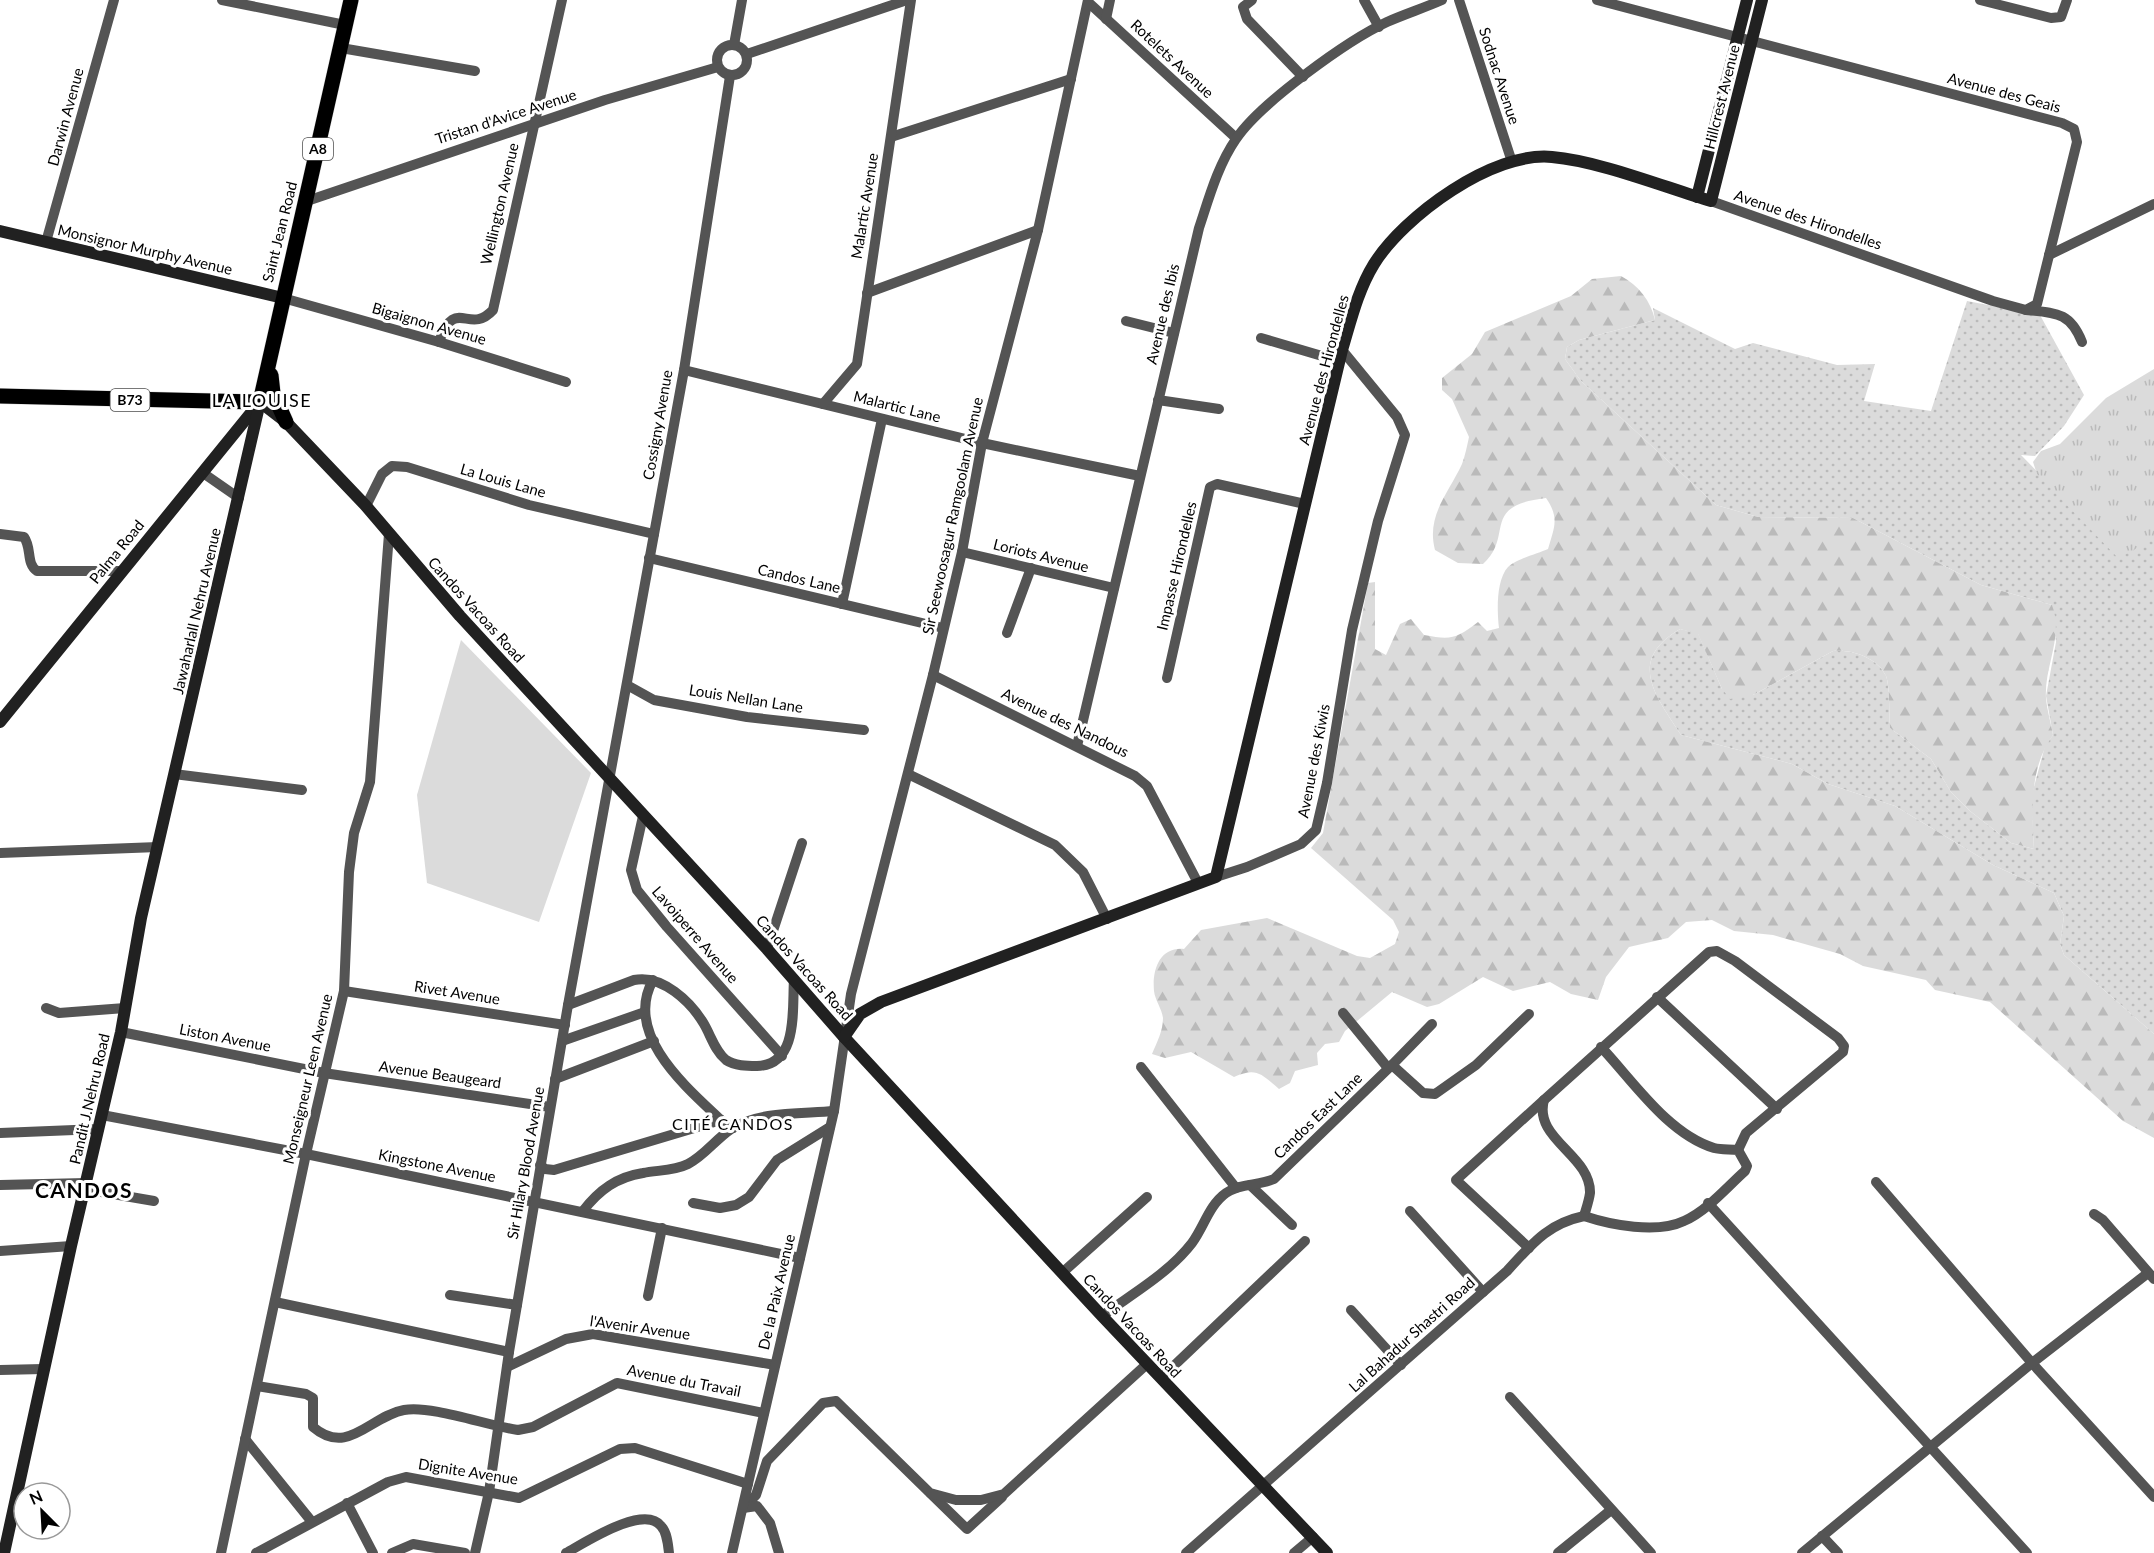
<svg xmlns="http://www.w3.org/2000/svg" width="2154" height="1553" font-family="Lato,sans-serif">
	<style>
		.grass { fill: url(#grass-dots) }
		.forest { fill: url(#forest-firs) }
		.park { fill: url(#park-tufts) }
		.garden { fill: #dbdbdb }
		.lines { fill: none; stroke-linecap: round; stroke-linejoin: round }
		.primary-casing { stroke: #dbdbdb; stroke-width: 16 }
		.street { stroke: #545454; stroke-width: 10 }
		.secondary { stroke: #212121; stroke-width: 12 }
		.primary { stroke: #000; stroke-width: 15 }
		.labels { text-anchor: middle; stroke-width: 6; stroke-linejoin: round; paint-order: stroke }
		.shield { fill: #fff; stroke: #4c4c4c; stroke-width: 1.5 }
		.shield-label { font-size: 14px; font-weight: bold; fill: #000 }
		.street-label { font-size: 15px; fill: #000; stroke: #fff }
		.neighbourhood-label { font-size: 16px; letter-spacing: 1.5px; fill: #000; stroke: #fff }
		.quarter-label { font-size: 18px; letter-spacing: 1.5px; fill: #000; stroke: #fff }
		.district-label { font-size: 21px; font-weight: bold; letter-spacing: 1.5px; fill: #000; stroke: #fff }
	</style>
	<defs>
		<pattern id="grass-dots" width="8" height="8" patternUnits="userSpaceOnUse" patternTransform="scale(1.5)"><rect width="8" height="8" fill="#dbdbdb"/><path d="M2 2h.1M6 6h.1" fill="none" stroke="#bababa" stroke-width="1.8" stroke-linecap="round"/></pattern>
		<pattern id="forest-firs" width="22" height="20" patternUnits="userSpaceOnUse" patternTransform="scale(1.5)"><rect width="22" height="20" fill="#dbdbdb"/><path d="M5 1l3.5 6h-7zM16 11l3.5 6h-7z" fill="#bababa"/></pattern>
		<pattern id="park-tufts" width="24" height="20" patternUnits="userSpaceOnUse" patternTransform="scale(1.5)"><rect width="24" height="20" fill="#dbdbdb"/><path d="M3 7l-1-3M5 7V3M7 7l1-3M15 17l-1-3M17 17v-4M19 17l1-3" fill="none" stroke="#bababa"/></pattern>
	</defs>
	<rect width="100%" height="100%" fill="#fff"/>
	<path class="grass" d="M 1967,301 L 2040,315 L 2084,395 L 2064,426 L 2035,456 L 2021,455 L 2119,555 L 2154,537 L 2154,1034 L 2064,955 L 2060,944 L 2064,916 L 2054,893 L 1993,865 L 1895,806 L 1828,784 L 1792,764 L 1681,735 C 1656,696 1626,661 1680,629 L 1698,633 L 1722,689 L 1753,695 L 1833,651 C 1851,649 1877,657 1886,676 C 1890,686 1889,715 1890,728 L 1931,759 L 1951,792 L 1970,811 L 2011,843 L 2034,849 L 2031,798 L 2045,746 L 2053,735 L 2046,696 L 2056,642 L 2052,605 L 1981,585 L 1853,518 L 1758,517 L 1716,505 L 1581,381 L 1565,359 L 1567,347 L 1579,340 L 1655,320 L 1653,308 L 1735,349 L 1753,343 L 1837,365 L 1875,364 L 1864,401 L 1931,411 Z"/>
	<path class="forest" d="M 1621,276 C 1638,285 1651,301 1655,320 L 1579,340 L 1567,347 L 1565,359 L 1581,381 L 1716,505 L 1758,517 L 1853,518 L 1981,585 L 2052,605 C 2064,637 2044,666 2046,698 C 2047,710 2051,723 2053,735 C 2029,768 2032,810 2034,849 L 2011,843 L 1970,811 L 1951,792 L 1931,759 L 1890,728 C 1889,715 1890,686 1886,676 C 1877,657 1851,649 1833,651 L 1753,695 L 1730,699 L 1722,689 L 1698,634 L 1680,629 C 1626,661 1656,696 1681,735 L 1792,764 L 1828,784 L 1895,806 L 1993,865 L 2054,893 L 2064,916 L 2060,944 L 2064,955 L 2154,1034 L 2154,1138 L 2123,1121 L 1990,1002 L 1935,990 L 1926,980 L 1863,966 L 1840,954 L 1773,935 L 1734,931 L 1712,920 L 1686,922 L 1668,938 L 1629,947 L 1606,977 L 1598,1000 L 1571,994 L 1550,982 L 1513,991 L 1483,977 L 1439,1004 L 1427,1007 L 1392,992 L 1345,1031 L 1339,1042 L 1325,1044 L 1317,1053 L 1318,1065 L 1295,1071 L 1290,1083 L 1279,1089 C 1261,1074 1257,1067 1234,1077 L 1191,1052 L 1165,1058 L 1152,1054 C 1157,1042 1163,1031 1163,1018 C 1162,1009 1155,1000 1154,991 C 1152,969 1160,947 1184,949 L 1201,930 L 1267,918 L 1357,956 L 1370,958 L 1395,944 L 1399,932 L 1393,920 L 1311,848 L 1323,833 L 1368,583 L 1375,582 L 1375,649 L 1386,655 L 1400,624 L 1411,619 L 1424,635 C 1451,640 1456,639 1478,622 L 1487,631 L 1499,628 C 1497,612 1496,580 1508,567 C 1516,559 1537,554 1548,549 C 1554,528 1560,518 1546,498 C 1479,506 1515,535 1483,564 L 1458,563 L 1435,550 C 1426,516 1448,494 1462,464 C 1465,456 1467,446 1469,437 L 1452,399 L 1442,390 L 1442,378 L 1472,354 L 1485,332 L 1571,296 L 1592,279 Z"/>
	<path class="park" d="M 2154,369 L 2154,539 L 2118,558 L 2037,474 L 2033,462 L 2041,451 L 2060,444 L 2106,398 Z"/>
	<path class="garden" d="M 461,640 L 591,773 L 539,922 L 427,883 L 417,795 Z"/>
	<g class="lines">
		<g class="primary-casing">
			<g id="primary">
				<path d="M 271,375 L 273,393 L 286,422"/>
				<path d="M 0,396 L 260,402 L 351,0"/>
			</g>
		</g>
		<g class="street">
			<path d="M 222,0 L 345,25"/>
			<path d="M 1252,0 L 1243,7 L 1247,19 L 1303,77"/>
			<path d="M 1364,0 L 1379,27"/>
			<path d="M 1459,0 L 1512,162"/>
			<path d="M 1597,0 L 2062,123 L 2074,129 L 2077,142 L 2037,304 L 2026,310 L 1993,301 L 1711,201"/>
			<path d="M 1980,0 L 2051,18 L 2061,17 L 2067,0"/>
			<path d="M 1088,2 L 1236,138"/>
			<path d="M 1106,19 L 1110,0"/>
			<circle cx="732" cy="60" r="15"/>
			<path d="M 734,45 L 742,0"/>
			<path d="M 341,48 L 475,71"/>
			<path d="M 747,54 L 907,0"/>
			<path d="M 891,137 L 1071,79"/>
			<path d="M 307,201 L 605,100 L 718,67"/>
			<path d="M 46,242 L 114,0"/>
			<path d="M 2049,255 L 2154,204"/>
			<path d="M 867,293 L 1038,230"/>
			<path d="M 283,298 L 439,342 L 566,382"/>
			<path d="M 2026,310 C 2056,313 2070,312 2082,342"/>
			<path d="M 1126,321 L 1174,333"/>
			<path d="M 1261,338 L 1339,361"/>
			<path d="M 439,342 C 455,295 469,336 493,310 L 562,0"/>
			<path d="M 684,370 L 982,443 L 1140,476"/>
			<path d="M 1158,400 L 1219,409"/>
			<path d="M 823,404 L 857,364 L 911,0"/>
			<path d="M 203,473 L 239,498"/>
			<path d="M 366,506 L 382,474 L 392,466 L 407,467 L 529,505 L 654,534"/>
			<path d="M 0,534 L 24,537 C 32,548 26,564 37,571 L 121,571"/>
			<path d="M 962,552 L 1114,588"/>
			<path d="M 649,558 L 943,628"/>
			<path d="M 842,604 L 882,419"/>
			<path d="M 1007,633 L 1031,568"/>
			<path d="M 933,675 L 1135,776 L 1147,786 L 1198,883"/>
			<path d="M 1167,678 L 1210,487 L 1217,484 L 1305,504"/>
			<path d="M 627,685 L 654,700 L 747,717 L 864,730"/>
			<path d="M 1077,746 L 1199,228 C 1209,198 1218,165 1236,139 C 1259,104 1348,40 1387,22 C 1405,14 1424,8 1442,0"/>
			<path d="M 174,774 L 302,790"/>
			<path d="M 908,774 L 1055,845 L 1083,872 L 1107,919"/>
			<path d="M 643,816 L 631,870 L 637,890 L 667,927 L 782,1056"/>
			<path d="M 0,853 L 158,847"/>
			<path d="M 1216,877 L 1247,867 L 1301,844 L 1316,830 L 1327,783 L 1352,630 L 1378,521 L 1405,435 L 1397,417 L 1342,350"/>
			<path d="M 767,949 L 802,843"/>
			<path d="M 653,980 C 623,1034 686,1087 721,1120"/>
			<path d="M 344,991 L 565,1025"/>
			<path d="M 1657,997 L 1777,1109"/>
			<path d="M 568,1005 L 634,980 C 662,974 691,1002 704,1024 C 711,1036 715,1051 726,1060 C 735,1066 747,1066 757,1066 C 799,1065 792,1009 794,979"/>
			<path d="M 46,1008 L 59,1013 L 125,1008"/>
			<path d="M 1343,1013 L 1388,1068"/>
			<path d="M 121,1032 L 324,1073 L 550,1107"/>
			<path d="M 562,1041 L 645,1012"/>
			<path d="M 1392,1065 L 1432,1024"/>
			<path d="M 1141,1067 L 1236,1188"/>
			<path d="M 555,1079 L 654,1041"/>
			<path d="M 102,1115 L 306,1154 L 800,1258"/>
			<path d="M 0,1133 L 99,1129"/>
			<path d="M 540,1165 L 545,1169 L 554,1170 L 721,1120 L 733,1128"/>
			<path d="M 1876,1182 L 2032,1363 L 2154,1497"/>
			<path d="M 0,1185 L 86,1183"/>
			<path d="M 1250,1185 L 1292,1225"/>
			<path d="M 84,1189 L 154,1201"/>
			<path d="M 693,1203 L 720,1208 L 736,1205 L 749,1197 L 777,1160 L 830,1127"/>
			<path d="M 1708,1203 L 2027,1553"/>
			<path d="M 583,1211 C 599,1190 617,1177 643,1173 C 658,1170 674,1171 688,1164 C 704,1156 716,1139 731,1129 C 759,1111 801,1114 834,1111"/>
			<path d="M 1410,1211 L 1483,1292"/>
			<path d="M 2094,1214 L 2103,1220 L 2154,1279"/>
			<path d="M 1584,1216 C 1586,1209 1589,1201 1590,1193 C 1591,1155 1533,1139 1544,1100 L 1709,952 L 1717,951 L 1735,961 L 1838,1038 L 1844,1046 L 1843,1052 L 1746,1133 L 1738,1150"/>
			<path d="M 1584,1216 C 1611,1225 1657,1234 1684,1221 C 1707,1211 1727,1187 1745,1171 L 1747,1166 L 1738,1150 C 1730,1149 1721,1150 1714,1148 C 1668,1134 1633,1081 1601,1047"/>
			<path d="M 1529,1248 L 1456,1180 L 1544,1100"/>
			<path d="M 0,1251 L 71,1246"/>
			<path d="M 1062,1273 L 1147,1197"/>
			<path d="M 450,1295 L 517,1305"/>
			<path d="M 648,1296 L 662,1228"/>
			<path d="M 275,1302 L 509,1352"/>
			<path d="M 1351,1310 L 1401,1365"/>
			<path d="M 1102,1316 C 1132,1294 1169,1273 1192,1243 C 1204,1227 1209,1205 1226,1193 C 1240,1183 1258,1186 1274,1179 L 1392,1065 L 1423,1093 L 1435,1094 L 1476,1065 L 1529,1014"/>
			<path d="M 507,1367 L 566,1339 L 593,1334 L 775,1365"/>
			<path d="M 0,1370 L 43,1369"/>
			<path d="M 1161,1378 L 1305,1241"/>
			<path d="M 257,1386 L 306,1394 L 313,1398 L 313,1427 C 348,1457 370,1416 404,1410 C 432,1405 488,1426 518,1430 L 533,1427 L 617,1383 L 764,1413"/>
			<path d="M 1510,1397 L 1651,1553"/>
			<path d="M 245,1439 L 312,1522"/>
			<path d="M 931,1494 L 967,1529 L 1002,1497"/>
			<path d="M 347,1503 L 373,1553"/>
			<path d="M 744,1507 L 756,1495 L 767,1461 L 823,1403 L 836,1401 L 930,1493 L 956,1500 L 981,1500 L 1004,1494 L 1147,1364"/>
			<path d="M 743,1508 L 757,1506 L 770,1523 L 779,1553"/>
			<path d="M 1822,1536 L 1838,1553"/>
			<path d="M 221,1553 L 306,1154 L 344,991 L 349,872 L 354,833 L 370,782 L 389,534"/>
			<path d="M 256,1553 L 388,1482 L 406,1477 L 519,1498 L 620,1449 L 635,1448 L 748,1484"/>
			<path d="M 392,1553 L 413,1544 L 465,1553"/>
			<path d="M 475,1553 L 489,1492 L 509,1352 L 568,1005 L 684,370 L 730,76"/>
			<path d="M 566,1553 C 586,1542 644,1504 661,1526 C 667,1532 668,1544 669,1553"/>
			<path d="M 732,1553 L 834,1111 L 851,994 L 933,675 L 962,552 L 982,443 L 1038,230 L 1088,0"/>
			<path d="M 1186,1553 L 1507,1271 C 1532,1244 1547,1224 1584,1216"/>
			<path d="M 1294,1553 L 1313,1537"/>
			<path d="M 1558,1553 L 1611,1510"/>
			<path d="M 1802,1553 L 2032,1363 L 2148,1273"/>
		</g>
		<g class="secondary">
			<path d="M 1697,197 L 1747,0"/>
			<path d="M 0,231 L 283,298"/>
			<path d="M 260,402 L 286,422 L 366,506 L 460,616 L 767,949 L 844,1037 L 1102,1316 L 1327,1553"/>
			<path d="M 0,722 L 259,403"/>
			<path d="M 844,1037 L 860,1014 L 881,1002 L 1216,877 L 1342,350 C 1351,320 1358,290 1374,264 C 1404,216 1493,151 1552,157 C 1599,161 1664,187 1711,201 L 1762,0"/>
			<path d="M 4,1553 L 71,1246 L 121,1032 L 141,918 L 260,402"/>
		</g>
		<use href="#primary" class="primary"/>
	</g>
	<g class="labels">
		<g class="shield">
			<rect x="303" y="138" width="30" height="22" rx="4.5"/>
			<rect x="110.5" y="389" width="39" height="22" rx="4.5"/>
		</g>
		<g class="shield-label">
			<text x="318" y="154">A8</text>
			<text x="130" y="405">B73</text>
		</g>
		<g class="street-label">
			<text transform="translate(1172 59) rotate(43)" y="5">Rotelets Avenue</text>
			<text transform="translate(1499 76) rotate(72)" y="5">Sodnac Avenue</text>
			<text transform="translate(2004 93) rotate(15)" y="5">Avenue des Geais</text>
			<text transform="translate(1722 97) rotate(-76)" y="5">Hillcrest Avenue</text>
			<text transform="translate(66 117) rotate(-75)" y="5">Darwin Avenue</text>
			<text transform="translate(506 117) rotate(-18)" y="5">Tristan d'Avice Avenue</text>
			<text transform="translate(500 204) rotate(-77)" y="5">Wellington Avenue</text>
			<text transform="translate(865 206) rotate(-81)" y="5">Malartic Avenue</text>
			<text transform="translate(1808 220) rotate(19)" y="5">Avenue des Hirondelles</text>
			<text transform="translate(280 232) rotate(-76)" y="5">Saint Jean Road</text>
			<text transform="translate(145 250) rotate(13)" y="5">Monsignor Murphy Avenue</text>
			<text transform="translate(1163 314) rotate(-77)" y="5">Avenue des Ibis</text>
			<text transform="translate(429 324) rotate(16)" y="5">Bigaignon Avenue</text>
			<text transform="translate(1324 370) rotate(-75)" y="5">Avenue des Hirondelles</text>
			<text transform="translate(897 407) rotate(14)" y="5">Malartic Lane</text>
			<text transform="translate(658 425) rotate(-80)" y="5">Cossigny Avenue</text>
			<text transform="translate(503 481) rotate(16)" y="5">La Louis Lane</text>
			<text transform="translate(953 516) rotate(-78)" y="5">Sir Seewoosagur Ramgoolam Avenue</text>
			<text transform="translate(117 552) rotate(-51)" y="5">Palma Road</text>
			<text transform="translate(1041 556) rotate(14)" y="5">Loriots Avenue</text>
			<text transform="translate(1177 566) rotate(-77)" y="5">Impasse Hirondelles</text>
			<text transform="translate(799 579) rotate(13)" y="5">Candos Lane</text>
			<text transform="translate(476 610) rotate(48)" y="5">Candos Vacoas Road</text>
			<text transform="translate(197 611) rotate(-77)" y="5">Jawaharlall Nehru Avenue</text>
			<text transform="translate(746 699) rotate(9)" y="5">Louis Nellan Lane</text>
			<text transform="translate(1065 723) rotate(26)" y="5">Avenue des Nandous</text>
			<text transform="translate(1314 761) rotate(-79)" y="5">Avenue des Kiwis</text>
			<text transform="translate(695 935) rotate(49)" y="5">Lavoiperre Avenue</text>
			<text transform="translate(804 968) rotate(48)" y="5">Candos Vacoas Road</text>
			<text transform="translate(457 993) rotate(9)" y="5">Rivet Avenue</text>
			<text transform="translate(225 1038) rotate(11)" y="5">Liston Avenue</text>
			<text transform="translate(440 1075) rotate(8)" y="5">Avenue Beaugeard</text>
			<text transform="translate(308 1079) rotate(-77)" y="5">Monseigneur Leen Avenue</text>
			<text transform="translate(90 1099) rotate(-77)" y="5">Pandit J.Nehru Road</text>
			<text transform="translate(1318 1116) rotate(-44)" y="5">Candos East Lane</text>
			<text transform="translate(526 1163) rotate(-80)" y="5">Sir Hilary Blood Avenue</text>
			<text transform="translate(437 1166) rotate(11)" y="5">Kingstone Avenue</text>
			<text transform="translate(777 1292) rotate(-77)" y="5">De la Paix Avenue</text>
			<text transform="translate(1132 1326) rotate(47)" y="5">Candos Vacoas Road</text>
			<text transform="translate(640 1328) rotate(8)" y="5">l'Avenir Avenue</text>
			<text transform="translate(1412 1335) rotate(-42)" y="5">Lal Bahadur Shastri Road</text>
			<text transform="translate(684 1381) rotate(11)" y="5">Avenue du Travail</text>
			<text transform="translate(468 1472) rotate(9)" y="5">Dignite Avenue</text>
		</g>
		<g class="neighbourhood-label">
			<text x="733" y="1130">CITÉ CANDOS</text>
		</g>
		<g class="quarter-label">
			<text x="262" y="407">LA LOUISE</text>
		</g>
		<g class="district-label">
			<text x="84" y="1198">CANDOS</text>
		</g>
	</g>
	<g transform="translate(42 1511) rotate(336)"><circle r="28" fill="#ffffff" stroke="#999999" stroke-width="1.5"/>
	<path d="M0-4.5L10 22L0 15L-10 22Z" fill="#000000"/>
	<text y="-9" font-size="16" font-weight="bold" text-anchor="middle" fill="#000000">N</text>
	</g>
</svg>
